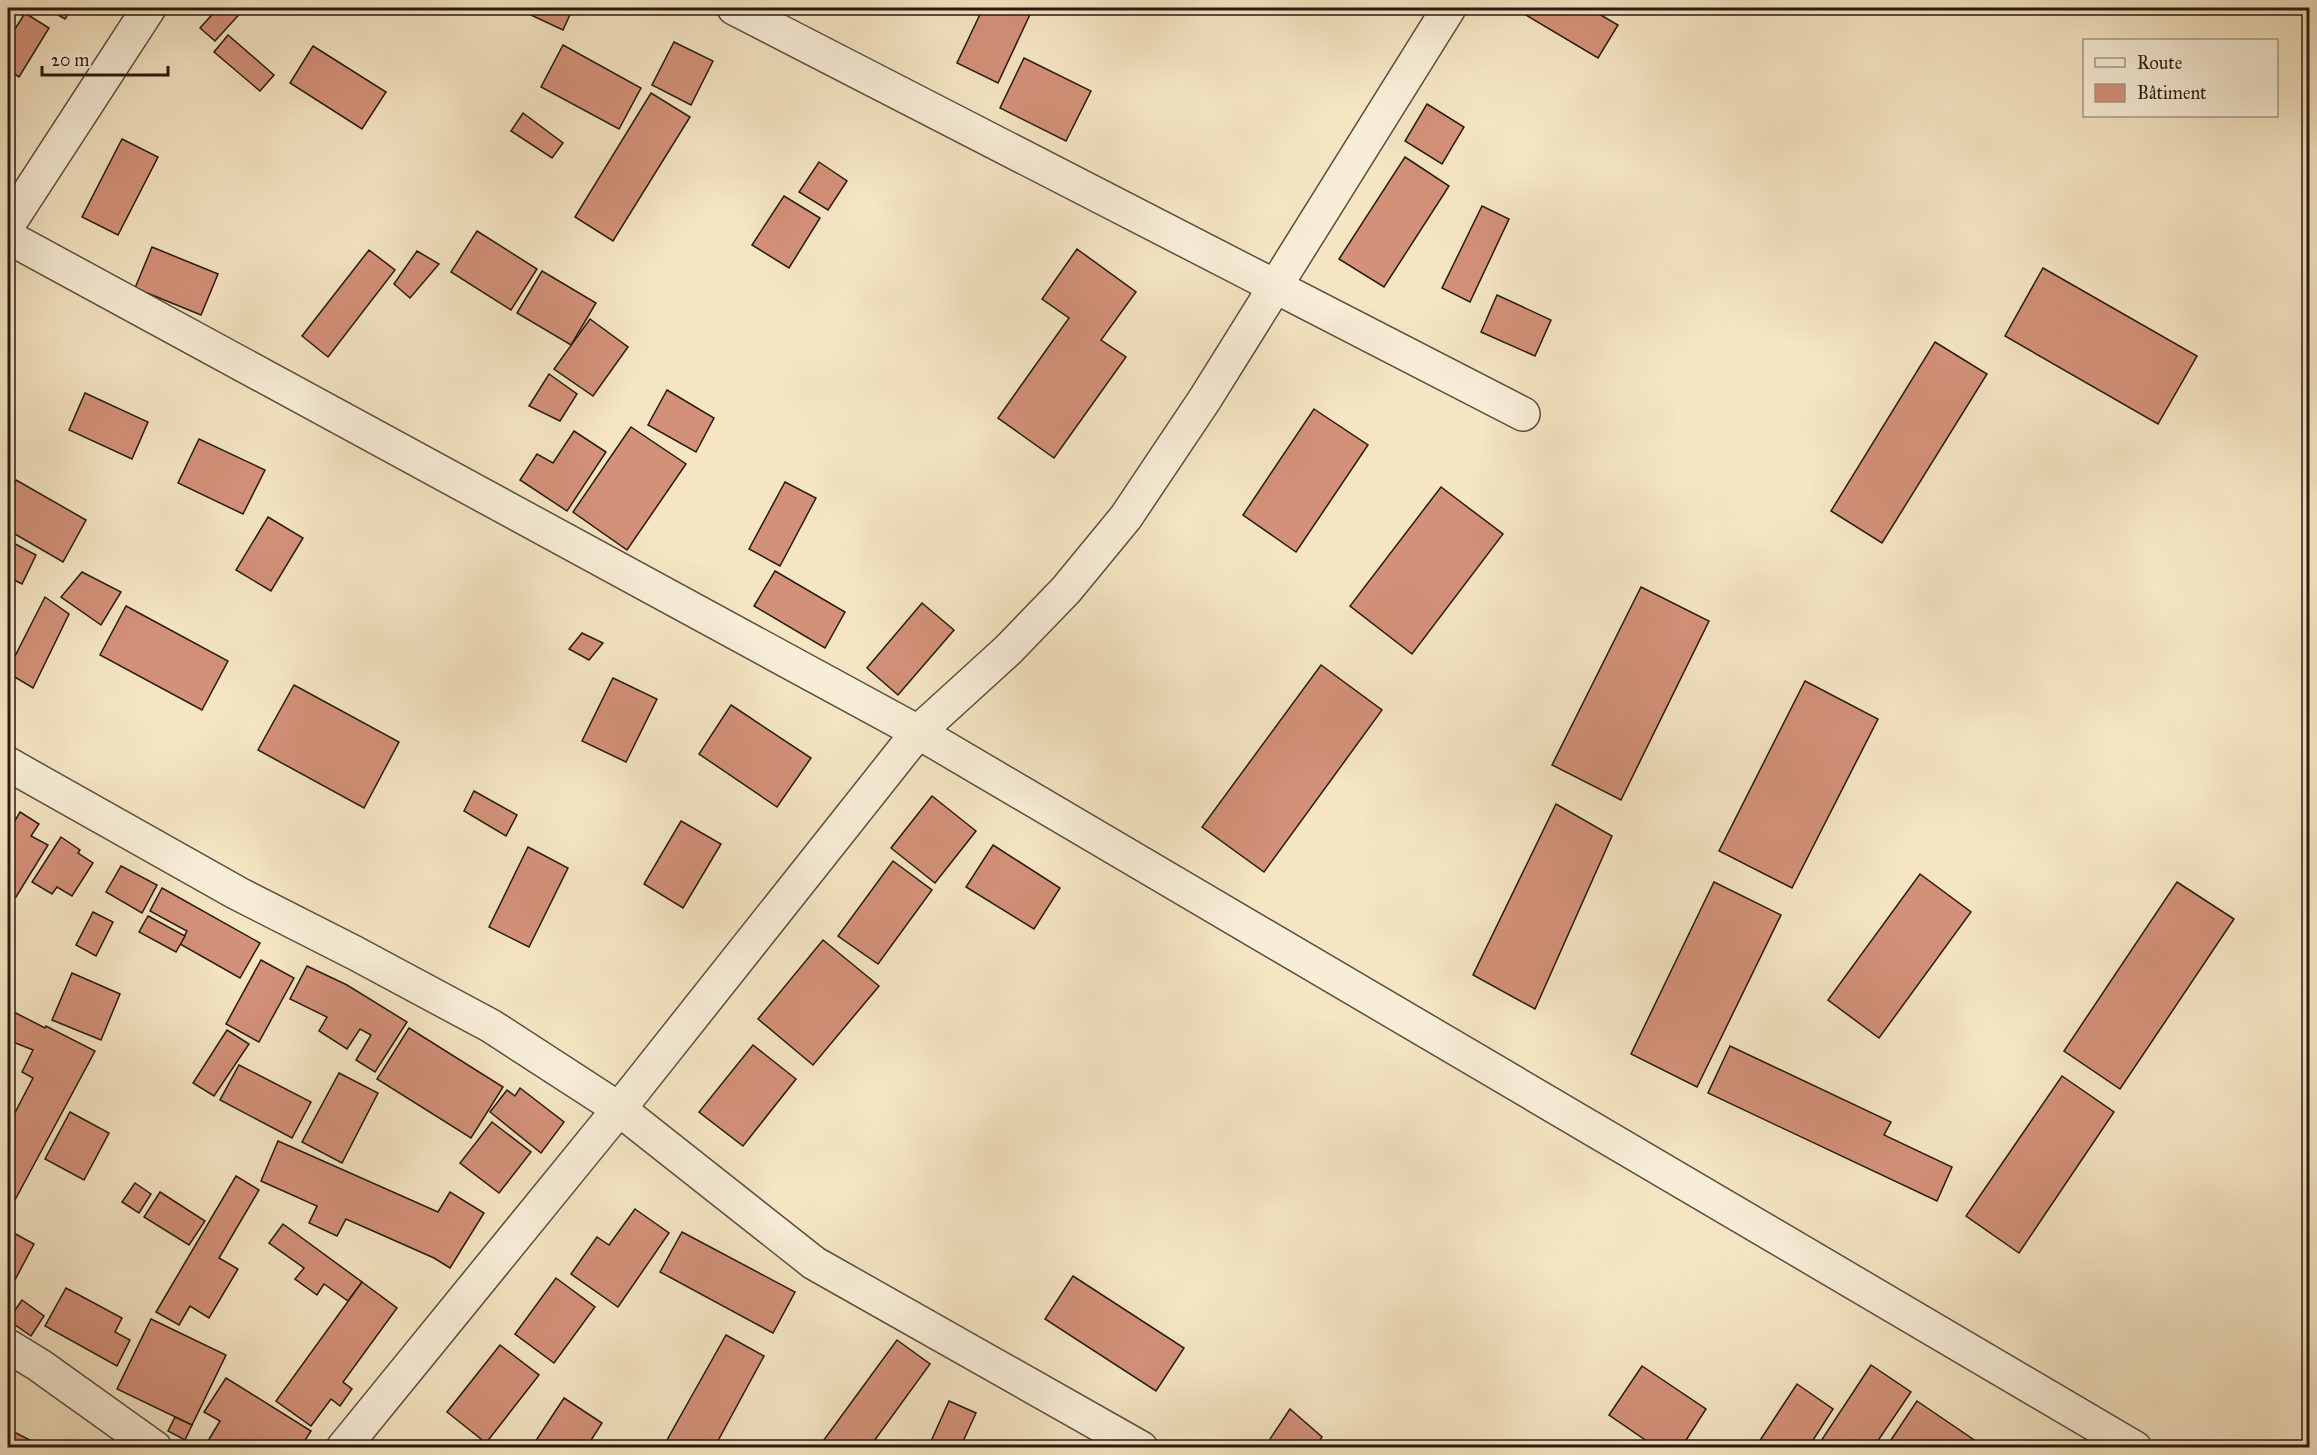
<svg xmlns="http://www.w3.org/2000/svg" width="2317" height="1455" font-family="'IM FELL Great Primer',serif">
	<style>
		.building { fill: #d39179; stroke: #271a10; stroke-width: 1.5 }
		.lines { fill: none; stroke-linecap: round; stroke-linejoin: round }
		.minor-casing { stroke: #5a4d3d; stroke-width: 36 }
		.minor { stroke: #f8eed8; stroke-width: 33 }
	</style>
	<rect width="100%" height="100%" fill="#f5e5c3"/>
	<filter id="stains"><feTurbulence type="fractalNoise" baseFrequency=".00333" numOctaves="4"/><feColorMatrix values="0 0 0 0 .2 0 0 0 0 .09 0 0 0 0 .02 0 0 0 .5 -.17"/></filter>
	<radialGradient id="worn" r=".72"><stop offset=".6" stop-color="#630" stop-opacity="0"/><stop offset="1" stop-color="#630" stop-opacity=".3"/></radialGradient>
	<g class="building">
		<path d="M 46,8 L 72,8 L 65,19 Z"/>
		<path d="M 218,8 L 245,8 L 215,41 L 200,28 Z"/>
		<path d="M 516,8 L 573,8 L 563,30 Z"/>
		<path d="M 983,8 L 1033,8 L 998,83 L 957,63 Z"/>
		<path d="M 1514,8 L 1589,8 L 1618,25 L 1598,58 Z"/>
		<path d="M 25,13 L 49,28 L 19,77 L 8,70 L 8,40 Z"/>
		<path d="M 228,35 L 274,75 L 260,91 L 214,52 Z"/>
		<path d="M 674,42 L 713,61 L 691,105 L 652,85 Z"/>
		<path d="M 563,45 L 641,88 L 619,129 L 541,87 Z"/>
		<path d="M 313,46 L 386,92 L 362,129 L 290,83 Z"/>
		<path d="M 1024,58 L 1091,91 L 1066,141 L 1000,108 Z"/>
		<path d="M 651,93 L 690,117 L 613,241 L 575,217 Z"/>
		<path d="M 1427,104 L 1464,127 L 1442,164 L 1405,141 Z"/>
		<path d="M 523,113 L 563,143 L 552,158 L 511,131 Z"/>
		<path d="M 122,139 L 158,157 L 118,235 L 82,217 Z"/>
		<path d="M 1405,157 L 1449,186 L 1384,287 L 1339,259 Z"/>
		<path d="M 819,162 L 847,181 L 828,210 L 799,192 Z"/>
		<path d="M 784,196 L 820,218 L 789,268 L 752,245 Z"/>
		<path d="M 1482,206 L 1509,219 L 1470,302 L 1442,288 Z"/>
		<path d="M 477,231 L 537,269 L 511,310 L 451,272 Z"/>
		<path d="M 152,247 L 218,274 L 201,315 L 135,288 Z"/>
		<path d="M 1077,249 L 1136,292 L 1101,340 L 1126,357 L 1054,458 L 998,418 L 1069,318 L 1042,299 Z"/>
		<path d="M 369,250 L 395,270 L 328,357 L 302,336 Z"/>
		<path d="M 417,251 L 439,264 L 410,298 L 394,284 Z"/>
		<path d="M 2043,268 L 2197,356 L 2158,424 L 2005,336 Z"/>
		<path d="M 542,271 L 596,303 L 571,345 L 517,313 Z"/>
		<path d="M 1497,295 L 1551,320 L 1535,356 L 1481,332 Z"/>
		<path d="M 590,319 L 628,347 L 593,396 L 554,369 Z"/>
		<path d="M 1935,342 L 1987,374 L 1882,543 L 1831,511 Z"/>
		<path d="M 549,374 L 577,394 L 560,421 L 529,406 Z"/>
		<path d="M 667,390 L 714,418 L 696,452 L 648,425 Z"/>
		<path d="M 85,393 L 148,422 L 132,459 L 69,430 Z"/>
		<path d="M 1314,409 L 1368,445 L 1296,552 L 1243,515 Z"/>
		<path d="M 631,427 L 686,464 L 627,550 L 573,512 Z"/>
		<path d="M 574,431 L 606,452 L 567,511 L 520,480 L 537,454 L 553,463 Z"/>
		<path d="M 199,439 L 265,470 L 243,514 L 178,483 Z"/>
		<path d="M 16,480 L 86,520 L 63,562 L 8,530 L 8,494 Z"/>
		<path d="M 785,482 L 816,498 L 780,566 L 749,549 Z"/>
		<path d="M 1441,487 L 1503,534 L 1412,654 L 1350,606 Z"/>
		<path d="M 268,517 L 303,538 L 271,591 L 236,570 Z"/>
		<path d="M 8,540 L 36,555 L 22,584 L 8,577 Z"/>
		<path d="M 775,571 L 845,612 L 825,648 L 754,606 Z"/>
		<path d="M 82,572 L 121,592 L 101,625 L 61,597 Z"/>
		<path d="M 1641,587 L 1709,621 L 1621,800 L 1552,765 Z"/>
		<path d="M 45,597 L 69,614 L 33,688 L 8,673 L 8,670 Z"/>
		<path d="M 922,603 L 954,630 L 898,695 L 867,668 Z"/>
		<path d="M 126,606 L 228,661 L 202,710 L 100,655 Z"/>
		<path d="M 582,633 L 603,643 L 589,660 L 569,649 Z"/>
		<path d="M 1321,665 L 1382,710 L 1264,872 L 1202,827 Z"/>
		<path d="M 613,678 L 657,699 L 626,762 L 582,741 Z"/>
		<path d="M 1805,681 L 1878,719 L 1792,888 L 1719,851 Z"/>
		<path d="M 294,685 L 399,742 L 364,808 L 258,750 Z"/>
		<path d="M 731,705 L 811,758 L 777,807 L 699,754 Z"/>
		<path d="M 474,791 L 517,815 L 506,836 L 464,811 Z"/>
		<path d="M 932,796 L 976,831 L 935,883 L 891,848 Z"/>
		<path d="M 1556,804 L 1612,836 L 1535,1009 L 1473,975 Z"/>
		<path d="M 20,812 L 39,824 L 31,836 L 48,845 L 16,897 L 8,892 L 8,821 L 13,824 Z"/>
		<path d="M 681,821 L 721,844 L 683,908 L 644,884 Z"/>
		<path d="M 61,837 L 80,850 L 78,853 L 93,863 L 72,896 L 57,887 L 52,894 L 32,882 Z"/>
		<path d="M 993,845 L 1060,888 L 1034,929 L 966,887 Z"/>
		<path d="M 528,847 L 568,868 L 529,947 L 489,927 Z"/>
		<path d="M 893,861 L 932,890 L 878,964 L 838,936 Z"/>
		<path d="M 121,866 L 157,885 L 142,913 L 106,892 Z"/>
		<path d="M 1920,874 L 1971,912 L 1879,1038 L 1828,1000 Z"/>
		<path d="M 1714,882 L 1781,915 L 1697,1087 L 1631,1054 Z"/>
		<path d="M 2177,882 L 2234,919 L 2120,1089 L 2064,1051 Z"/>
		<path d="M 162,888 L 260,943 L 240,978 L 180,944 L 187,931 L 150,911 Z"/>
		<path d="M 93,912 L 113,922 L 96,956 L 76,945 Z"/>
		<path d="M 148,916 L 185,936 L 176,952 L 139,932 Z"/>
		<path d="M 823,940 L 879,986 L 813,1065 L 758,1019 Z"/>
		<path d="M 261,960 L 294,978 L 259,1042 L 226,1024 Z"/>
		<path d="M 307,966 L 347,985 L 407,1022 L 375,1072 L 356,1060 L 371,1035 L 360,1029 L 347,1049 L 319,1031 L 327,1017 L 290,999 Z"/>
		<path d="M 72,973 L 120,994 L 101,1040 L 52,1020 Z"/>
		<path d="M 8,1009 L 45,1028 L 46,1026 L 95,1051 L 8,1213 L 8,1126 L 33,1078 L 22,1072 L 33,1050 L 8,1040 L 8,1041 Z"/>
		<path d="M 409,1028 L 503,1087 L 471,1138 L 377,1079 Z"/>
		<path d="M 227,1030 L 249,1044 L 214,1096 L 193,1083 Z"/>
		<path d="M 753,1045 L 796,1079 L 743,1146 L 699,1112 Z"/>
		<path d="M 1730,1046 L 1891,1122 L 1884,1135 L 1952,1167 L 1937,1201 L 1708,1093 Z"/>
		<path d="M 239,1065 L 311,1102 L 292,1138 L 220,1100 Z"/>
		<path d="M 339,1073 L 378,1093 L 342,1163 L 302,1142 Z"/>
		<path d="M 2062,1076 L 2114,1112 L 2019,1253 L 1966,1216 Z"/>
		<path d="M 520,1088 L 564,1122 L 541,1153 L 490,1112 L 507,1090 L 515,1096 Z"/>
		<path d="M 70,1112 L 109,1133 L 84,1180 L 45,1159 Z"/>
		<path d="M 492,1122 L 531,1152 L 499,1193 L 460,1163 Z"/>
		<path d="M 278,1141 L 438,1212 L 450,1192 L 484,1213 L 450,1268 L 434,1258 L 346,1219 L 337,1236 L 309,1223 L 317,1206 L 261,1181 Z"/>
		<path d="M 236,1176 L 259,1190 L 219,1258 L 238,1269 L 209,1318 L 190,1306 L 179,1325 L 156,1312 Z"/>
		<path d="M 135,1183 L 151,1194 L 139,1213 L 122,1202 Z"/>
		<path d="M 160,1192 L 205,1221 L 189,1245 L 144,1217 Z"/>
		<path d="M 635,1209 L 669,1233 L 618,1307 L 571,1274 L 597,1237 L 609,1245 Z"/>
		<path d="M 283,1224 L 362,1282 L 348,1301 L 324,1284 L 317,1295 L 295,1279 L 304,1268 L 269,1243 Z"/>
		<path d="M 12,1232 L 34,1244 L 8,1293 L 8,1240 Z"/>
		<path d="M 682,1232 L 795,1292 L 773,1333 L 660,1272 Z"/>
		<path d="M 1073,1276 L 1184,1348 L 1156,1391 L 1045,1319 Z"/>
		<path d="M 556,1278 L 595,1307 L 554,1363 L 515,1334 Z"/>
		<path d="M 362,1282 L 397,1308 L 343,1382 L 352,1389 L 340,1406 L 331,1399 L 311,1426 L 276,1401 Z"/>
		<path d="M 66,1288 L 122,1318 L 115,1332 L 130,1340 L 117,1366 L 45,1326 Z"/>
		<path d="M 22,1300 L 44,1316 L 31,1336 L 8,1320 Z"/>
		<path d="M 151,1319 L 226,1355 L 192,1425 L 117,1389 Z"/>
		<path d="M 726,1335 L 764,1356 L 714,1448 L 681,1448 L 667,1440 Z"/>
		<path d="M 897,1340 L 930,1364 L 869,1448 L 818,1448 Z"/>
		<path d="M 500,1345 L 539,1375 L 486,1443 L 447,1412 Z"/>
		<path d="M 1871,1365 L 1911,1392 L 1873,1448 L 1824,1448 L 1819,1444 Z"/>
		<path d="M 1642,1366 L 1706,1409 L 1681,1448 L 1657,1448 L 1609,1415 Z"/>
		<path d="M 226,1378 L 311,1431 L 300,1448 L 234,1448 L 226,1442 L 222,1448 L 205,1446 L 220,1421 L 204,1412 Z"/>
		<path d="M 1797,1384 L 1833,1409 L 1808,1448 L 1755,1448 Z"/>
		<path d="M 564,1398 L 602,1423 L 586,1448 L 531,1448 Z"/>
		<path d="M 949,1401 L 976,1413 L 960,1448 L 928,1448 Z"/>
		<path d="M 1917,1401 L 1986,1448 L 1889,1448 L 1887,1446 Z"/>
		<path d="M 1290,1409 L 1322,1437 L 1315,1448 L 1264,1448 Z"/>
		<path d="M 175,1417 L 192,1425 L 185,1440 L 168,1431 Z"/>
		<path d="M 8,1429 L 38,1444 L 36,1448 L 8,1448 Z"/>
	</g>
	<g class="lines">
		<g class="minor-casing">
			<g id="minor">
				<path d="M 734,8 L 1523,414"/>
				<path d="M 8,225 L 149,8"/>
				<path d="M 8,237 L 918,732 L 2135,1448"/>
				<path d="M 8,764 L 237,893 L 355,953 L 491,1026 L 619,1109 L 814,1263 L 1141,1448"/>
				<path d="M 8,1346 L 39,1365 L 155,1448"/>
				<path d="M 343,1448 L 619,1109 L 918,732 L 1008,650 L 1066,590 L 1126,517 L 1205,399 L 1449,8"/>
			</g>
		</g>
		<use href="#minor" class="minor"/>
	</g>
	<rect width="2317" height="1455" fill="none" stroke="#f5e5c3" stroke-width="30"/>
	<rect x="9" y="9" width="2299" height="1437" fill="none" stroke="#271a10" stroke-width="3"/>
	<rect x="15" y="15" width="2287" height="1425" fill="none" stroke="#271a10" stroke-width="1.5"/>
	<rect x="2083" y="39" width="195" height="78" fill="#f8eed8" stroke="#a49988" stroke-width="1.5"/>
	<rect x="2095" y="58" width="30" height="9" fill="#f8eed8" stroke="#a49988" stroke-width="1.5"/>
	<text x="2137" y="69" font-size="18" fill="#271a10">Route</text>
	<rect x="2095" y="84" width="30" height="18" fill="#d39179" stroke="#a49988" stroke-width="1.5"/>
	<text x="2137" y="99" font-size="18" fill="#271a10">Bâtiment</text>
	<path d="M42 66v9h126v-9" fill="none" stroke="#271a10" stroke-width="3"/>
	<text x="51" y="66" font-size="18" fill="#271a10" stroke="#f8eed8" stroke-width="4.5" paint-order="stroke">20 m</text>
	<rect width="100%" height="100%" filter="url(#stains)"/>
	<rect width="100%" height="100%" fill="url(#worn)"/>
</svg>
